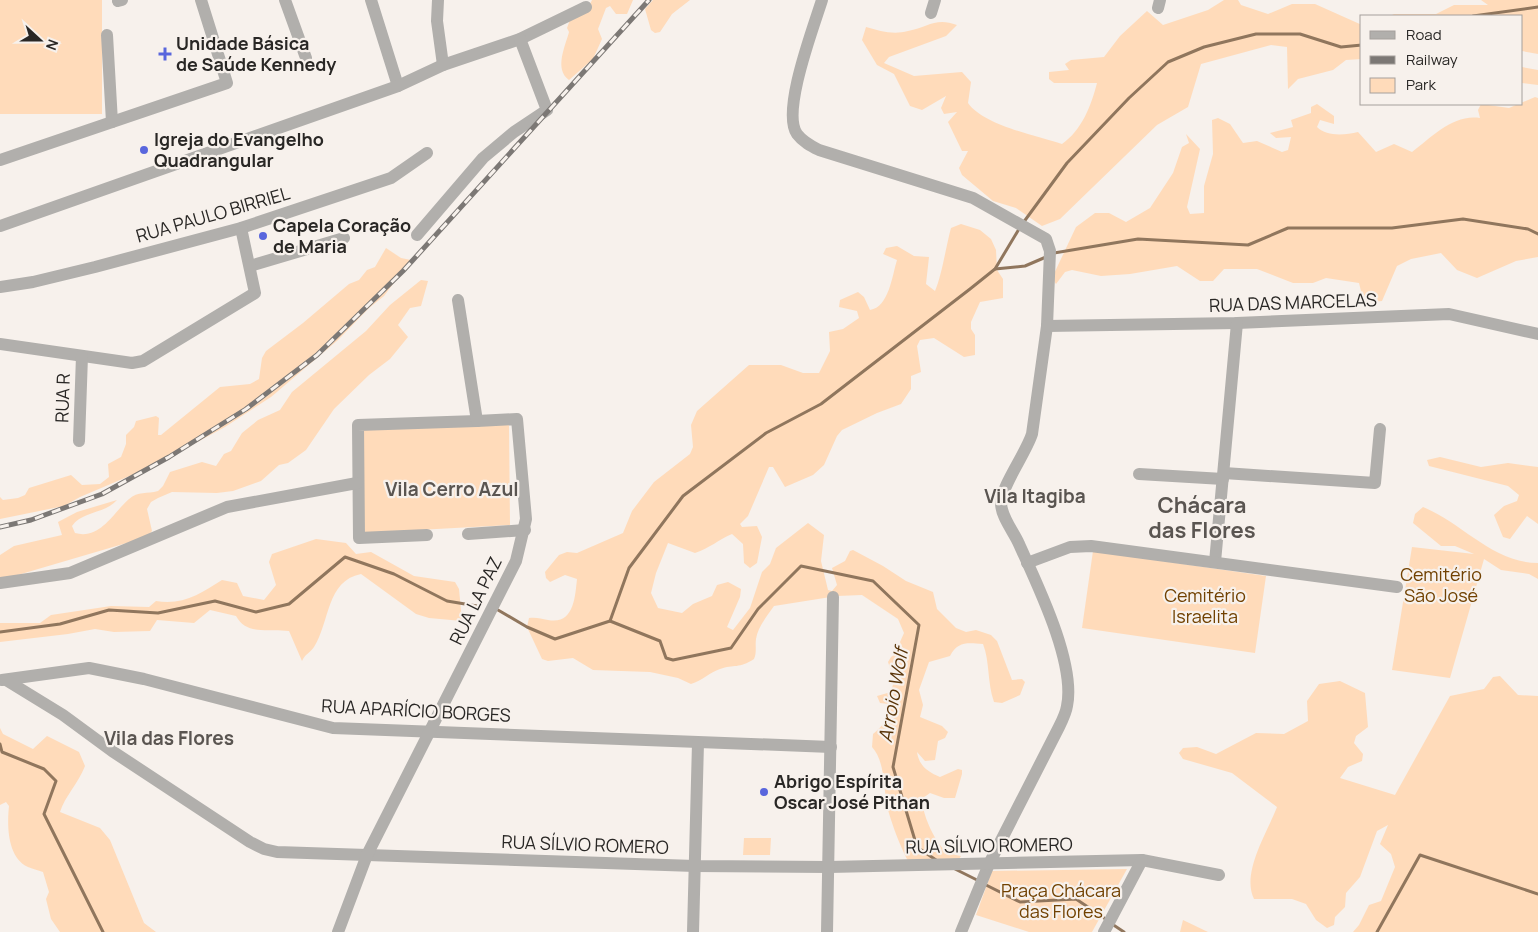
<svg xmlns="http://www.w3.org/2000/svg" width="1538" height="932" font-family="Manrope,sans-serif">
	<style>
		.green { fill: #ffdbba }
		.lines { fill: none; stroke-linecap: round; stroke-linejoin: round }
		.stream { stroke: #90765d; stroke-width: 3 }
		.minor { stroke: #b1afac; stroke-width: 12 }
		.rail-casing { stroke: #7c7875; stroke-width: 5 }
		.rail { stroke: #f7f1ec; stroke-width: 3; stroke-dasharray: 9; stroke-linecap: butt }
		.poi-dot { fill: #5966dd; stroke: #f7f1ec; stroke-width: 2 }
		.labels { text-anchor: middle; stroke-width: 4.5; stroke-linejoin: round; paint-order: stroke }
		.poi-label { font-size: 18px; font-weight: bold; fill: #292725; stroke: #f7f1ec; text-anchor: start }
		.street-label { font-size: 18px; fill: #292725; stroke: #f7f1ec }
		.park-label { font-size: 18px; fill: #714101; stroke: #f7f1ec }
		.neighbourhood-label { font-size: 19px; font-weight: bold; fill: #5a5551; stroke: #f7f1ec }
		.water-label { font-size: 19px; font-style: italic; fill: #593408; stroke: #f7f1ec }
		.district-label { font-size: 22px; font-weight: bold; fill: #5a5551; stroke: #f7f1ec }
	</style>
	<rect width="100%" height="100%" fill="#f7f1ec"/>
	<g class="green">
		<rect x="0" y="0" width="102" height="114"/>
		<path d="M 592,0 L 633,0 L 627,14 L 616,14 L 610,6 L 606,8 L 598,29 L 602,39 L 593,59 L 569,80 C 554,69 565,47 569,32 L 567,28 L 571,17 L 588,8 Z"/>
		<path d="M 653,0 L 690,0 L 672,14 L 660,32 L 655,33 L 651,30 L 645,9 Z"/>
		<path d="M 1224,0 L 1238,0 L 1241,5 L 1268,14 L 1292,4 L 1315,4 L 1362,25 L 1362,59 L 1346,60 L 1333,70 L 1298,79 L 1288,89 L 1287,47 L 1271,45 L 1201,64 L 1188,107 L 1157,125 L 1060,219 L 1042,226 L 1016,208 L 993,201 L 962,175 L 959,168 L 968,151 L 962,151 L 948,122 L 957,112 L 944,114 L 941,108 L 946,96 L 922,110 L 910,106 L 894,74 L 877,65 L 862,40 L 866,27 C 880,31 893,35 908,31 C 928,27 936,17 957,25 L 946,36 L 889,57 L 884,63 L 914,76 L 962,72 L 971,82 L 968,103 C 983,125 1037,136 1062,144 C 1082,130 1091,106 1097,83 L 1054,83 L 1049,79 L 1049,72 L 1069,70 L 1065,64 L 1071,60 L 1104,57 L 1120,36 L 1147,11 L 1163,25 L 1208,10 Z"/>
		<path d="M 1481,0 L 1538,0 L 1538,54 L 1522,51 L 1522,16 L 1390,16 L 1394,14 L 1436,14 L 1454,5 L 1488,5 Z"/>
		<path d="M 1522,67 L 1538,70 L 1538,85 L 1522,83 Z"/>
		<path d="M 1535,97 L 1538,98 L 1538,257 L 1516,261 L 1477,278 L 1457,270 L 1441,253 L 1411,259 L 1397,266 L 1382,301 L 1364,303 L 1359,283 L 1326,278 L 1313,283 L 1293,283 L 1257,269 L 1224,269 L 1213,281 L 1200,281 L 1177,266 L 1130,274 L 1101,276 L 1072,270 L 1065,272 L 1056,284 L 1052,278 L 1076,227 L 1095,213 L 1109,213 L 1126,222 L 1150,208 L 1173,173 L 1182,147 L 1189,143 L 1186,134 L 1200,149 L 1187,207 L 1190,214 L 1204,213 L 1204,186 L 1213,154 L 1212,120 L 1218,118 L 1230,124 L 1243,143 L 1257,141 L 1282,152 L 1288,150 L 1291,137 L 1276,138 L 1270,133 L 1293,127 L 1291,120 L 1311,113 L 1311,107 L 1317,104 L 1334,116 L 1334,124 L 1320,120 L 1317,127 C 1327,137 1345,135 1358,132 L 1376,152 L 1394,144 L 1412,152 C 1432,137 1453,114 1480,118 L 1478,110 L 1481,104 L 1509,108 Z"/>
		<path d="M 961,224 L 980,230 L 991,239 L 996,250 L 997,270 L 1003,279 L 1003,298 L 980,302 L 971,322 L 971,329 L 975,335 L 975,355 L 964,357 L 934,338 L 920,340 L 917,346 L 921,372 L 911,376 L 911,389 L 901,404 L 877,413 L 842,430 L 837,436 L 824,465 L 813,475 L 785,487 L 773,467 L 769,467 L 748,516 L 740,524 L 742,527 L 757,526 L 762,537 L 757,563 L 750,568 L 744,563 L 743,544 L 732,534 C 718,540 710,548 695,553 L 668,543 L 656,573 L 651,593 L 658,608 L 682,613 L 693,604 L 712,596 L 717,585 L 728,582 L 741,589 L 740,597 L 727,627 L 733,630 L 750,608 L 762,572 L 770,564 L 776,548 L 808,523 L 824,535 L 821,561 L 828,590 L 832,591 L 837,585 L 832,568 L 845,561 L 850,551 L 853,550 L 883,566 L 906,581 L 933,592 L 937,609 L 956,628 L 966,632 L 976,630 L 991,635 L 997,641 L 1012,680 L 1022,679 L 1025,682 L 1020,695 L 1002,703 L 994,702 C 987,682 990,662 983,644 C 967,643 958,641 950,656 L 929,662 L 919,690 L 923,705 L 920,717 L 942,726 L 948,732 L 945,738 L 938,741 L 935,760 L 925,761 L 917,752 C 919,766 928,772 940,777 L 958,769 L 962,770 L 962,774 L 955,798 L 944,798 L 930,793 L 923,798 C 920,810 935,843 946,851 C 950,854 956,855 961,856 L 959,859 L 908,861 C 900,846 893,827 888,810 C 883,791 886,762 872,747 L 873,734 C 883,725 891,718 889,704 L 880,703 L 877,696 L 891,692 L 896,673 L 890,668 L 888,662 L 891,657 L 903,649 L 900,642 L 904,633 L 898,619 L 862,595 L 837,596 L 774,606 C 767,616 758,627 756,639 C 755,646 757,652 754,659 C 739,669 734,664 720,669 C 710,672 702,681 691,684 L 678,678 L 650,672 L 593,670 L 573,658 L 548,661 L 542,659 L 527,627 L 529,618 C 537,617 541,619 548,620 C 574,625 575,597 577,579 L 565,575 L 550,582 L 546,578 L 545,572 L 559,555 L 567,552 L 577,553 L 623,533 L 632,511 L 654,482 L 690,454 L 693,447 L 691,425 L 697,411 L 749,365 L 781,365 L 803,373 L 819,373 L 830,351 L 829,332 L 843,329 L 859,318 L 857,311 L 839,307 L 840,300 L 858,292 L 864,297 L 870,310 C 889,307 892,276 897,260 L 883,254 L 886,248 L 897,246 L 914,256 L 929,257 L 926,284 L 935,291 C 942,275 946,246 951,228 Z"/>
		<path d="M 386,248 L 401,258 L 411,260 L 384,296 L 369,308 L 338,340 L 271,397 L 225,427 L 153,466 L 80,497 L 64,506 L 0,519 L 0,497 L 3,500 L 18,498 L 25,495 L 29,488 L 71,475 L 82,485 L 100,484 L 109,477 L 108,464 L 121,457 L 126,444 L 126,435 L 134,427 L 136,421 L 156,416 L 159,418 L 158,435 L 161,435 L 220,387 L 250,384 L 259,379 L 262,358 L 266,351 L 303,323 L 349,284 L 359,280 L 367,270 L 375,267 Z"/>
		<path d="M 421,280 L 428,281 L 421,306 L 410,308 L 398,325 L 408,337 L 390,359 L 369,375 L 334,409 L 306,450 L 288,463 L 279,465 L 261,481 L 233,491 L 217,493 L 172,492 L 158,498 L 151,502 L 147,509 L 152,531 L 147,537 L 11,577 L 0,577 L 0,555 L 14,546 L 62,535 L 58,522 L 77,512 L 117,500 C 105,514 82,511 72,526 L 75,533 C 100,540 113,513 129,499 C 138,491 147,494 158,491 L 163,486 L 170,472 L 202,462 L 216,466 L 224,454 L 231,451 L 242,433 L 258,420 L 280,410 L 292,392 L 366,331 L 390,305 Z"/>
		<path d="M 509,424 L 510,525 L 363,533 L 363,430 Z"/>
		<path d="M 1440,457 L 1481,467 L 1508,463 L 1538,467 L 1538,524 L 1527,516 L 1510,539 L 1503,537 L 1494,515 L 1504,506 L 1517,501 L 1519,495 L 1508,486 L 1429,466 L 1427,460 Z"/>
		<path d="M 1423,507 C 1461,522 1493,563 1538,563 L 1538,579 L 1529,574 L 1501,570 L 1484,559 L 1450,678 L 1392,670 L 1412,547 L 1474,554 L 1455,546 L 1441,546 L 1413,523 L 1415,514 Z"/>
		<path d="M 316,539 L 346,543 L 356,554 L 371,552 L 414,576 L 455,582 L 459,589 L 462,621 L 429,618 L 416,614 L 361,574 C 326,581 330,622 314,647 C 310,653 305,654 302,661 L 289,631 C 268,628 247,636 236,616 L 210,610 L 194,623 L 157,620 L 150,631 L 114,632 L 95,629 L 68,634 L 0,642 L 0,623 L 40,623 L 51,615 L 111,606 L 149,607 L 156,601 C 182,606 202,593 222,580 L 237,583 L 243,596 L 264,600 L 276,585 L 269,562 L 272,554 Z"/>
		<path d="M 1093,551 L 1266,576 L 1255,653 L 1082,628 Z"/>
		<path d="M 1500,676 L 1518,695 L 1538,696 L 1538,932 L 1353,932 L 1359,925 L 1369,905 L 1381,901 L 1395,867 L 1391,854 L 1380,844 L 1388,825 L 1377,831 L 1360,877 L 1346,893 L 1345,907 L 1335,917 L 1334,925 L 1327,928 L 1316,920 L 1306,904 L 1292,899 L 1254,899 C 1241,873 1267,833 1277,807 L 1232,773 L 1183,759 L 1179,753 L 1183,748 L 1197,747 L 1216,754 L 1256,733 L 1284,734 L 1308,721 L 1307,701 L 1319,684 L 1340,681 L 1365,693 L 1368,727 L 1356,736 L 1354,743 L 1363,754 L 1362,761 L 1348,767 L 1340,778 L 1395,795 L 1450,696 L 1484,689 L 1493,677 Z"/>
		<path d="M 0,728 L 3,734 L 33,749 L 47,736 L 79,752 L 85,766 C 78,784 65,796 60,812 L 100,828 L 110,840 L 144,923 L 156,932 L 60,932 L 51,919 L 46,899 L 49,892 L 43,872 C 38,870 32,869 28,867 C 7,857 7,825 9,806 L 6,802 L 0,805 Z"/>
		<path d="M 744,838 L 771,838 L 770,855 L 743,855 Z"/>
		<path d="M 1127,869 L 1092,932 L 1029,932 L 976,915 L 992,871 Z"/>
		<path d="M 1183,920 L 1208,932 L 1180,932 Z"/>
	</g>
	<g class="lines">
		<g class="stream">
			<path d="M 1473,16 L 1538,7"/>
			<path d="M 1023,223 L 1067,163 L 1129,98 L 1168,62 L 1204,47 L 1256,34 L 1300,34 L 1341,47 L 1362,45"/>
			<path d="M 1054,253 L 1138,239 L 1248,245 L 1288,228 L 1392,228 L 1463,219 L 1528,229 L 1538,234"/>
			<path d="M 995,269 L 1025,266 L 1046,257"/>
			<path d="M 498,610 L 527,627 L 555,639 L 610,621 L 660,641 L 666,658 L 673,660 L 731,648 L 758,609 L 801,566 L 873,581 L 919,625 L 893,767 L 917,847 L 936,860"/>
			<path d="M 610,621 L 629,568 L 683,496 L 766,433 L 821,404 L 970,289 L 995,269 L 1019,229"/>
			<path d="M 0,632 L 60,624 L 109,610 L 158,613 L 215,601 L 256,612 L 289,604 L 345,557 L 394,574 L 447,601 L 477,606"/>
			<path d="M 0,744 L 2,752 L 44,769 L 56,781 L 44,814 L 103,932"/>
			<path d="M 955,869 L 979,881"/>
			<path d="M 984,884 L 1020,902 L 1076,899 L 1107,920"/>
			<path d="M 1112,924 L 1124,932"/>
			<path d="M 1377,932 L 1420,855 L 1538,894"/>
		</g>
		<g class="minor">
			<path d="M 285,0 L 306,58"/>
			<path d="M 371,0 L 398,86"/>
			<path d="M 438,0 L 437,21 L 443,65"/>
			<path d="M 822,0 C 814,26 781,112 797,134 C 803,142 811,146 819,150 L 973,198 L 1046,239 L 1050,251 L 1047,326 L 1032,434 C 1026,453 1001,487 1001,503 C 1001,517 1014,532 1019,544 C 1037,584 1076,663 1067,706 C 1066,713 1062,721 1059,727 L 989,864 L 961,932"/>
			<path d="M 118,1 L 122,0"/>
			<path d="M 1158,8 L 1160,0"/>
			<path d="M 931,13 L 935,0"/>
			<path d="M 107,35 L 112,122"/>
			<path d="M 0,160 L 227,83 L 201,0"/>
			<path d="M 0,226 L 398,86 L 443,65 L 520,39 L 586,7"/>
			<path d="M 417,235 L 483,158 L 514,132 L 547,110 L 520,39"/>
			<path d="M 250,266 L 344,238"/>
			<path d="M 0,287 L 33,282 L 95,267 L 241,228 L 391,178 L 427,153"/>
			<path d="M 1047,326 L 1237,323 L 1449,314 L 1538,334"/>
			<path d="M 0,344 L 132,363 L 143,361 L 255,293 L 241,228"/>
			<path d="M 79,441 L 82,356"/>
			<path d="M 1224,473 L 1375,483 L 1380,429"/>
			<path d="M 1139,474 L 1223,479"/>
			<path d="M 468,534 L 525,530"/>
			<path d="M 427,535 L 359,538 L 358,425 L 477,421"/>
			<path d="M 1215,562 L 1237,323"/>
			<path d="M 1027,563 L 1070,547 L 1091,546 L 1397,587"/>
			<path d="M 0,583 L 70,573 L 227,507 L 357,483"/>
			<path d="M 2,680 L 89,668 L 144,679 L 333,728 L 831,747"/>
			<path d="M 6,680 L 63,715 L 112,751 L 250,842 L 264,849 L 277,852 L 695,866 L 829,867 L 1142,860 L 1219,875"/>
			<path d="M 338,932 L 367,855 L 516,561 L 526,519 L 517,419 L 477,421 L 458,300"/>
			<path d="M 693,932 L 698,743"/>
			<path d="M 827,932 L 833,597"/>
			<path d="M 1104,932 L 1142,860"/>
		</g>
		<g class="rail-casing">
			<path id="rail" d="M 0,527 L 31,520 L 102,494 L 169,457 L 246,409 L 317,355 L 403,271 L 649,0"/>
		</g>
		<use href="#rail" class="rail"/>
	</g>
	<g class="poi-dot">
		<path d="M162.5 46.5h5v5h5v5h-5v5h-5v-5h-5v-5h5z"/>
		<circle cx="144" cy="150" r="5"/>
		<circle cx="263" cy="236" r="5"/>
		<circle cx="764" cy="792" r="5"/>
	</g>
	<g class="labels">
		<g class="poi-label">
			<text x="176" y="50">Unidade Básica<tspan x="176" dy="21">de Saúde Kennedy</tspan></text>
			<text x="154" y="146">Igreja do Evangelho<tspan x="154" dy="21">Quadrangular</tspan></text>
			<text x="273" y="232">Capela Coração<tspan x="273" dy="21">de Maria</tspan></text>
			<text x="774" y="788">Abrigo Espírita<tspan x="774" dy="21">Oscar José Pithan</tspan></text>
		</g>
		<g class="street-label">
			<text transform="translate(213 215) rotate(-16)" y="6">RUA PAULO BIRRIEL</text>
			<text transform="translate(1293 303) rotate(-2)" y="6">RUA DAS MARCELAS</text>
			<text transform="translate(63 398) rotate(-88)" y="6">RUA R</text>
			<text transform="translate(476 601) rotate(-64)" y="6">RUA LA PAZ</text>
			<text transform="translate(416 711) rotate(3)" y="6">RUA APARÍCIO BORGES</text>
			<text transform="translate(585 845) rotate(2)" y="6">RUA SÍLVIO ROMERO</text>
			<text transform="translate(989 846) rotate(-1)" y="6">RUA SÍLVIO ROMERO</text>
		</g>
		<g class="park-label">
			<text x="1441" y="581">Cemitério<tspan x="1441" dy="21">São José</tspan></text>
			<text x="1205" y="602">Cemitério<tspan x="1205" dy="21">Israelita</tspan></text>
			<text x="1061" y="897">Praça Chácara<tspan x="1061" dy="21">das Flores</tspan></text>
		</g>
		<g class="neighbourhood-label">
			<text x="452" y="496">Vila Cerro Azul</text>
			<text x="1035" y="503">Vila Itagiba</text>
			<text x="169" y="745">Vila das Flores</text>
		</g>
		<g class="water-label">
			<text transform="translate(893 695) rotate(-80)" y="7">Arroio Wolf</text>
		</g>
		<g class="district-label">
			<text x="1202" y="513">Chácara<tspan x="1202" dy="25">das Flores</tspan></text>
		</g>
	</g>
	<rect x="1360" y="15" width="162" height="90" fill="#f7f1ec" stroke="#a5a09c"/>
	<rect x="1370" y="31" width="25" height="8" fill="#b1afac" stroke="#a5a09c"/>
	<text x="1406" y="40" font-size="15" fill="#292725">Road</text>
	<rect x="1370" y="56" width="25" height="8" fill="#7c7875" stroke="#a5a09c"/>
	<text x="1406" y="65" font-size="15" fill="#292725">Railway</text>
	<rect x="1370" y="78" width="25" height="15" fill="#ffdbba" stroke="#a5a09c"/>
	<text x="1406" y="90" font-size="15" fill="#292725">Park</text>
	<g transform="translate(40 40) rotate(111)" stroke="#f7f1ec" stroke-width="4" paint-order="stroke">
	<path d="M0-4L9 19L0 12L-9 19Z" fill="#292725"/>
	<text y="-8" font-size="14" font-weight="bold" text-anchor="middle" fill="#292725">N</text>
	</g>
</svg>
